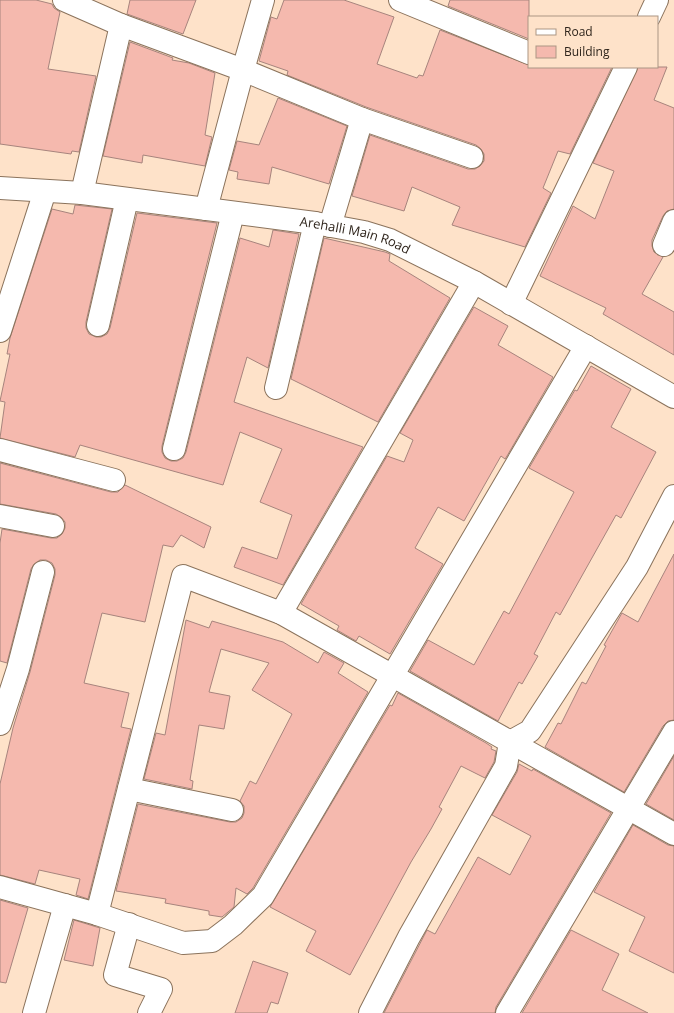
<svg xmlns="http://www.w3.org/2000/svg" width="674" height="1013" font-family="'Open Sans',sans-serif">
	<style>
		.building { fill: #f5b9ae; stroke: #a7847d }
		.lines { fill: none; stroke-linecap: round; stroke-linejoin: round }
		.minor-casing { stroke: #8b735c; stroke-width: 24 }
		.tertiary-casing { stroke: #8b735c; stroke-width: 24 }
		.minor { stroke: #fff; stroke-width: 22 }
		.tertiary { stroke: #fff; stroke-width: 22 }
		.labels { text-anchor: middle; stroke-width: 3; stroke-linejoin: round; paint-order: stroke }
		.street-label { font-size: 13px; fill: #2f251c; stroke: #fee2c9 }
	</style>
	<rect width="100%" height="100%" fill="#fee2c9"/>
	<g class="building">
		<path d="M 0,0 L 36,0 L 52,4 L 54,8 L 60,12 L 48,69 L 96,76 L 79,152 L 72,151 L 71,154 L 0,144 Z"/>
		<path d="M 130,0 L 196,0 L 183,34 L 127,14 Z"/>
		<path d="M 284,0 L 344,0 L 394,17 L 377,64 L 417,78 L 419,75 L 423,76 L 440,30 L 529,65 L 529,67 L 612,67 L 570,154 L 558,151 L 543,188 L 551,193 L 525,247 L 452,225 L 460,207 L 412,187 L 404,211 L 352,196 L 370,135 L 468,169 L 475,169 L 480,166 L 484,161 L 484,154 L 481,149 L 476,145 L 366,107 L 287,75 L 288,71 L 259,61 L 271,17 L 277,19 Z"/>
		<path d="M 450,0 L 529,0 L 529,39 L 448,6 Z"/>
		<path d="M 130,42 L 173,58 L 172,60 L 189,63 L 215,73 L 205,135 L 212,137 L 205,166 L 143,155 L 142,163 L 103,156 Z"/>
		<path d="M 638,67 L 667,67 L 654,100 L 674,108 L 674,209 L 667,211 L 663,216 L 652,240 L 652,246 L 654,252 L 663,257 L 642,294 L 674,312 L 674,355 L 603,314 L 606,308 L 540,276 L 573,206 L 595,219 L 614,171 L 593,163 Z"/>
		<path d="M 278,98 L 347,126 L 329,184 L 272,167 L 269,184 L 237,179 L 238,172 L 229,170 L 237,141 L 259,145 Z"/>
		<path d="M 75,205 L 112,209 L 86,322 L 86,328 L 89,334 L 96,337 L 101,337 L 107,334 L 110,328 L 137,213 L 217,223 L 162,446 L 162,452 L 165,458 L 171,461 L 177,461 L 183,458 L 186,452 L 240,238 L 269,247 L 273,230 L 299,234 L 268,368 L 247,357 L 234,402 L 363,447 L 283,585 L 234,567 L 242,547 L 277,559 L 292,515 L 260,502 L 282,449 L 240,432 L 223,485 L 80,445 L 75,457 L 0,438 L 5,402 L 0,401 L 10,354 L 7,354 L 10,338 L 52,209 L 73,214 Z"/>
		<path d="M 324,238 L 385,252 L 390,254 L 389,261 L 450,298 L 378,422 L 291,379 Z"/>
		<path d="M 474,307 L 508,326 L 498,345 L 553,377 L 507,456 L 505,459 L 501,456 L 464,521 L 438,507 L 415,548 L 443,564 L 390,654 L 359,636 L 356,641 L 337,630 L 339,626 L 301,604 L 387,456 L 404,462 L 413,440 L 400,433 Z"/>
		<path d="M 591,366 L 631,389 L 611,427 L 656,452 L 621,518 L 616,515 L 560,615 L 556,612 L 534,654 L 538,656 L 522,684 L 519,682 L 498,721 L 410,671 L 428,640 L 474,665 L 504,611 L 509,614 L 574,492 L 529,468 L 575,390 L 577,391 Z"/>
		<path d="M 0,463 L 111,492 L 118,492 L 125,485 L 211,527 L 204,548 L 181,535 L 173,547 L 163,545 L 145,622 L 102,613 L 84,683 L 129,693 L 121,727 L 131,729 L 88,899 L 76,895 L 80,879 L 39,870 L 35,884 L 0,875 L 0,784 L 13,728 L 30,672 L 55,575 L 55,569 L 52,563 L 46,560 L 40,560 L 34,564 L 31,569 L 7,663 L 0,661 L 0,543 L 2,529 L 51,538 L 57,538 L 62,534 L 65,528 L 65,522 L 61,517 L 56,514 L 0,504 Z"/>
		<path d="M 674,554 L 674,720 L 668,721 L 663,726 L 624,792 L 545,747 L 558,723 L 561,724 L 582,682 L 586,684 L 606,646 L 604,645 L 622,613 L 638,622 Z"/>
		<path d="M 186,620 L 209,628 L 212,621 L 283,642 L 318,663 L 324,652 L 344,663 L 338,673 L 368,692 L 253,888 L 247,894 L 236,888 L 234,907 L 222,917 L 209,915 L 209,911 L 165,903 L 166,899 L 116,891 L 138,804 L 230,822 L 236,822 L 242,818 L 244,813 L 244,806 L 240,801 L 250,781 L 256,784 L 292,714 L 252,690 L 269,663 L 221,649 L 209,692 L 230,696 L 224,729 L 199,725 L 190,780 L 193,781 L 192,789 L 144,779 L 156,733 L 165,735 Z"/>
		<path d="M 398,693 L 486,743 L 492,747 L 491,749 L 496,751 L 494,762 L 485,778 L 461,766 L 439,807 L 442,809 L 431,829 L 411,862 L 350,975 L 306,951 L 316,931 L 270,907 L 390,705 L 392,706 Z"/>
		<path d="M 674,756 L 674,820 L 646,804 Z"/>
		<path d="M 519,764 L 532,771 L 533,769 L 611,813 L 496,1007 L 495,1013 L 384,1013 L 427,930 L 435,934 L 478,857 L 510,875 L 531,836 L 492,815 L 517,772 Z"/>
		<path d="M 633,825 L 668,845 L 674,846 L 674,973 L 629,951 L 645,917 L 594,892 Z"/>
		<path d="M 0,900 L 28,908 L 6,983 L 0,982 Z"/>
		<path d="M 74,920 L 100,928 L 93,966 L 64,960 Z"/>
		<path d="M 571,930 L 619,954 L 602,990 L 648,1013 L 522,1013 Z"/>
		<path d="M 253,961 L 288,973 L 278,1004 L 271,1002 L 267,1013 L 235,1013 Z"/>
	</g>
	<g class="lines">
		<g class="minor-casing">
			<g id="minor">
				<path d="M 64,0 L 121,25 L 243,70 L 362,119 L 330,226"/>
				<path d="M 400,0 L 529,53"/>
				<path d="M 649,17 L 657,0"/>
				<path d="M 362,119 L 472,157"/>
				<path d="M 82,193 L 121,25"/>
				<path d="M 206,209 L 243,70 L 263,0"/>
				<path d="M 664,245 L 674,221"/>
				<path d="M 511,304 L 626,67"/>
				<path d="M 98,325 L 127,199"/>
				<path d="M 0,331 L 45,191"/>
				<path d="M 276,388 L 315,223"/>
				<path d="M 174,449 L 233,213"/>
				<path d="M 0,450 L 114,480"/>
				<path d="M 0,516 L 53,526"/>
				<path d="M 281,613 L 474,282"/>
				<path d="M 0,724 L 18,669 L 43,572"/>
				<path d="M 129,789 L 232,810"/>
				<path d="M 0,887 L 97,914 L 183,943 L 212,941 L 233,925 L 263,896 L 586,346"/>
				<path d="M 97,914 L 183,576 L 281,613 L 674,834"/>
				<path d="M 129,924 L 115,975 L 161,989 L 149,1013"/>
				<path d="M 34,1013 L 65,905"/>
				<path d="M 370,1013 L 409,937 L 506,766 L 510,742 L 530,731 L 637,567 L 674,496"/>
				<path d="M 507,1013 L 674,732"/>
			</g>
		</g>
		<g class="tertiary-casing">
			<g id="tertiary">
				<path id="s1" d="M 0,188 L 82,193 L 315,223 L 364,232 L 390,240 L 474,282 L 674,397"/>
			</g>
		</g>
		<use href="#minor" class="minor"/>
		<use href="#tertiary" class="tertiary"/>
	</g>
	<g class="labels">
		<g class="street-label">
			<text dy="5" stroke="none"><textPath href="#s1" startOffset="359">Arehalli Main Road</textPath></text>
		</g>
	</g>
	<rect x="528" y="16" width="130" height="52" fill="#fee2c9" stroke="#ab9684"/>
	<rect x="536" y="29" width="20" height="6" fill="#ffffff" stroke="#ab9684"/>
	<text x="564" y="36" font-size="12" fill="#2f251c">Road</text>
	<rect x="536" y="46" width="20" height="12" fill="#f5b9ae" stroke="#ab9684"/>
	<text x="564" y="56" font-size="12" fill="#2f251c">Building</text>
</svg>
